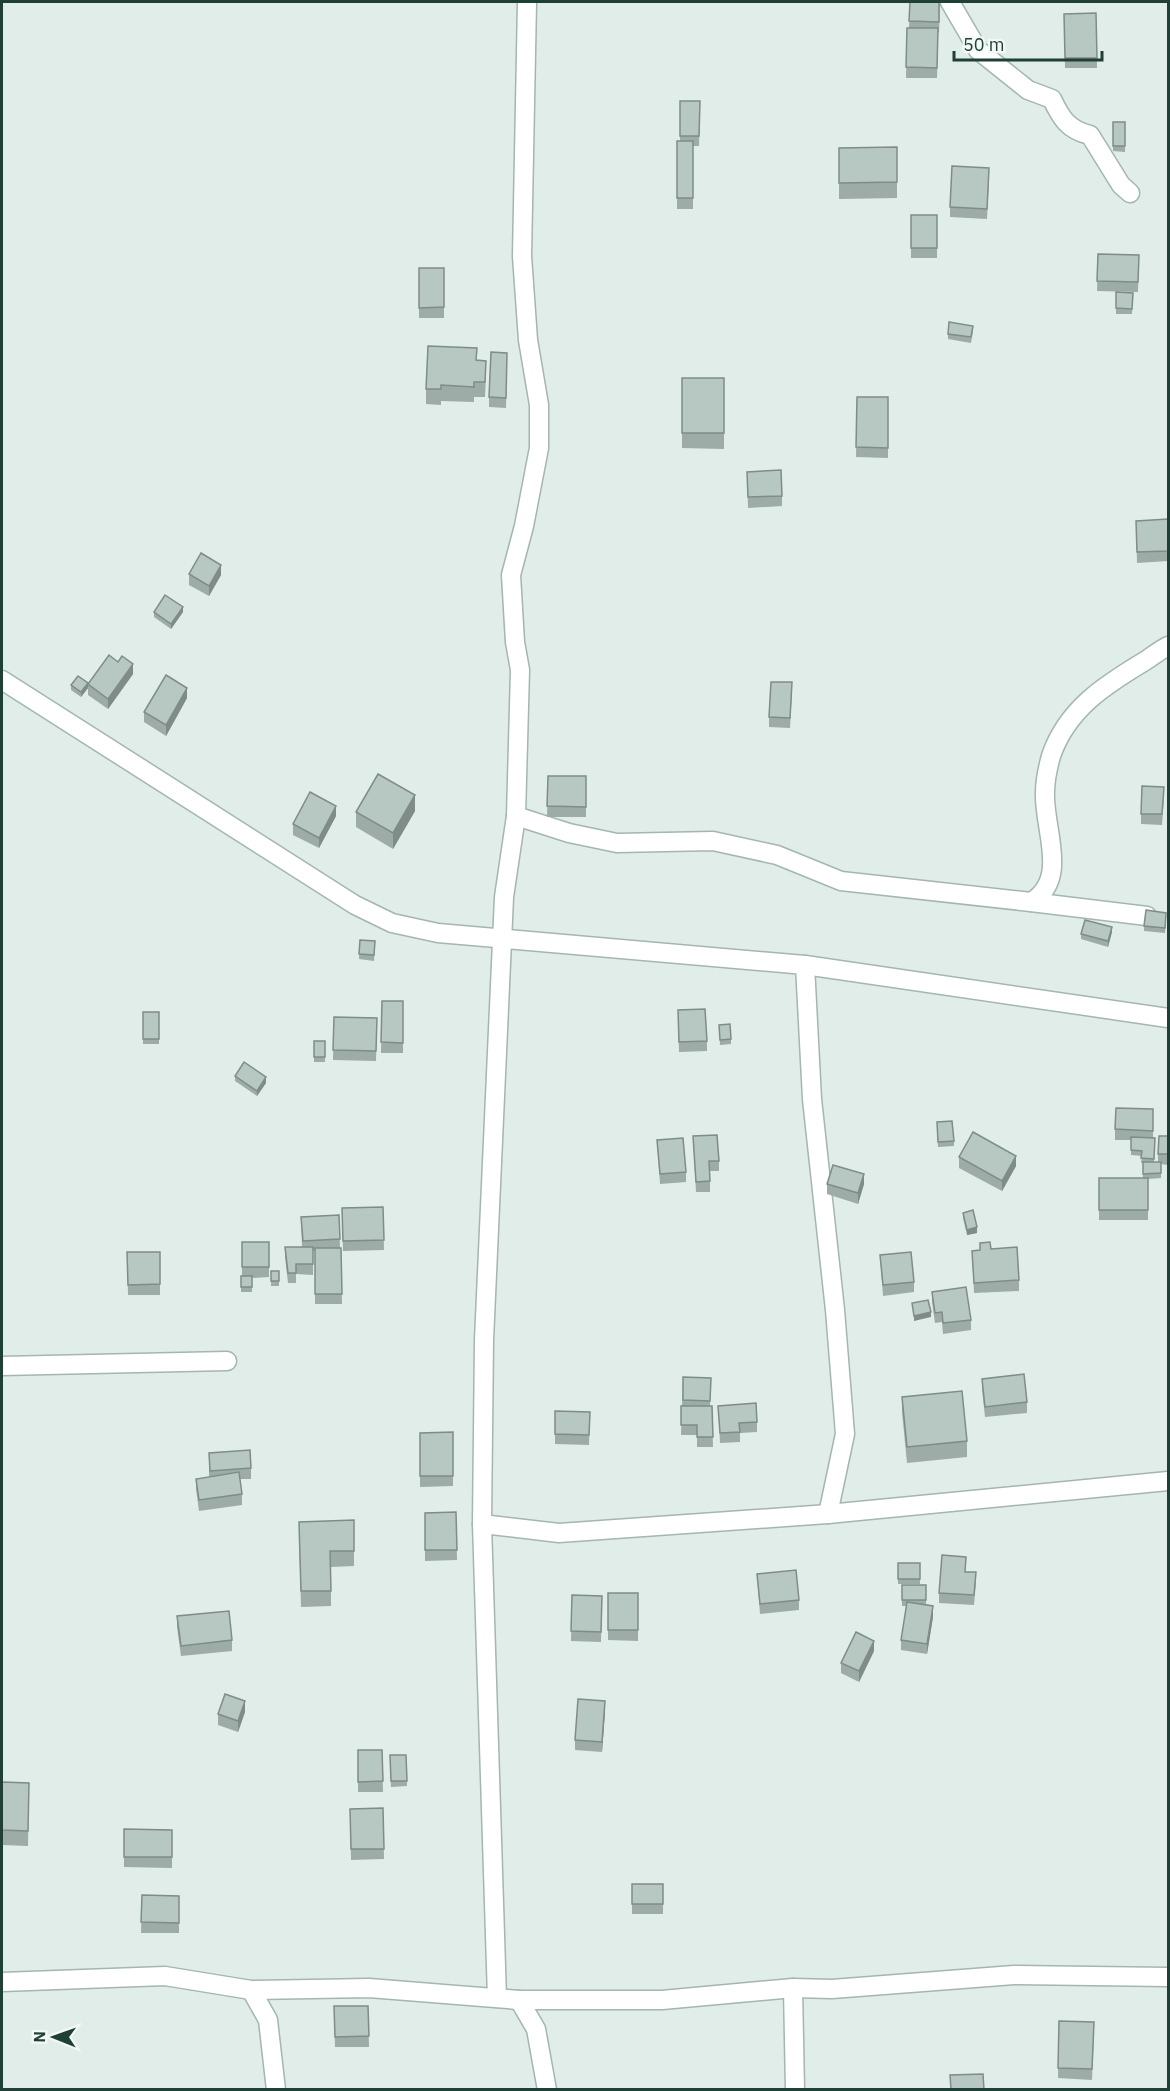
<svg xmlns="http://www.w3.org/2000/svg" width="1170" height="2091" font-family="'IBM Plex Sans',sans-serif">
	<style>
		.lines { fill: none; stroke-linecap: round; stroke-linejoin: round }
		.street-casing { stroke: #a3b6af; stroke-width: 21 }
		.street { stroke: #fff; stroke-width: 18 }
		.wall { fill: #9daca6 }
		.shaded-wall { fill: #7f8c87 }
		.building { fill: #b6c8c1; stroke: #7f8c87; stroke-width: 1.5 }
	</style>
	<rect width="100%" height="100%" fill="#e1ede8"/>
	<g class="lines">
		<g class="street-casing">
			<g id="street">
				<path d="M 950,2 L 978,50 L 1028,90 L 1052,99 C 1061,118 1068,130 1090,135 L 1121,185 L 1130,193"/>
				<path d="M 2,680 L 355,905 L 392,923 L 438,933 L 805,965 L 1168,1018"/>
				<path d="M 516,816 L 569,833 L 617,843 L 713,841 L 777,855 L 841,881 L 1031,902 C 1070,879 1043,828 1045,792 C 1045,781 1048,767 1051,756 C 1067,709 1105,685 1145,661 C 1153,656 1160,650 1168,646"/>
				<path d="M 1031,902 L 1147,916"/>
				<path d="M 805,965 L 812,1099 L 835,1310 L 845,1434 L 828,1514"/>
				<path d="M 2,1366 L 227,1361"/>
				<path d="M 482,1524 L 559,1533 L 828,1514 L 1168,1481"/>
				<path d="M 2,1982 L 165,1976 L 251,1990 L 268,2020 L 276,2090"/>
				<path d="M 793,1988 L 795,2090"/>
				<path d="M 251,1990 L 369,1988 L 519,2000 L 662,2000 L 793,1988 L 832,1989 L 1014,1975 L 1168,1977"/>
				<path d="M 497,1998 L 482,1524 L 484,1340 L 504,897 L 516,816 L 520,670 L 515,642 L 511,575 L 524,526 L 539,448 L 539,405 L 528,340 L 522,256 L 527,2"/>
				<path d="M 519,2000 L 536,2029 L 547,2090"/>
			</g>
		</g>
		<use href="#street" class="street"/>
	</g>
	<g class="wall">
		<path d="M 910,2 L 940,2 L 939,33 L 938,32 L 937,78 L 906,78 L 907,28 L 909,28 Z"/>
		<path d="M 1096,13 L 1097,68 L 1065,68 L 1064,14 Z"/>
		<path d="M 680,101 L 700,101 L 699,146 L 693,146 L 693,209 L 677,209 L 677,141 L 680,141 Z"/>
		<path d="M 1113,122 L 1125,122 L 1125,152 L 1113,151 Z"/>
		<path d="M 897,147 L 897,198 L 839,199 L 839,148 Z"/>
		<path d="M 989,178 L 987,219 L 950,217 L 950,207 Z"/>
		<rect x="911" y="215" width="26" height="43"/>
		<path d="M 1098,254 L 1139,255 L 1138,292 L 1097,291 Z"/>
		<rect x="419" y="268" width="25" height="50"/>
		<path d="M 1116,292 L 1133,293 L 1132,314 L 1116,314 Z"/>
		<path d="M 973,331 L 971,343 L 948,339 L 948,334 Z"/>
		<path d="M 477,360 L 486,376 L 485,397 L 474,397 L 474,402 L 441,401 L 441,405 L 426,404 L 426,389 Z"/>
		<path d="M 507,363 L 506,408 L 489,407 L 489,397 Z"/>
		<path d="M 682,378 L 724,378 L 724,449 L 682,448 Z"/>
		<path d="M 857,397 L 888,397 L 888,458 L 856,457 Z"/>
		<path d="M 747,472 L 782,496 L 782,506 L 748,508 Z"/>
		<path d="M 1168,519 L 1168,561 L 1137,563 L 1136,521 Z"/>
		<path d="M 189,574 L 221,575 L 209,596 L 189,585 Z"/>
		<path d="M 154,612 L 183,612 L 171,629 L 154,617 Z"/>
		<path d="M 133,674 L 108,709 L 88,695 L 88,684 Z"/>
		<path d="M 71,685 L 88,688 L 81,697 L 71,690 Z"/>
		<path d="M 792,693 L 790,728 L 769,727 L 769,717 Z"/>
		<path d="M 187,698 L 166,736 L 144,722 L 144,712 Z"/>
		<path d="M 548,776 L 586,776 L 586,817 L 547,817 Z"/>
		<path d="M 1164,797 L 1162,825 L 1141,824 L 1141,814 Z"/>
		<path d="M 415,811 L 393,849 L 356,827 L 356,812 Z"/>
		<path d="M 336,816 L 319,848 L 293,835 L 293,824 Z"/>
		<path d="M 1166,918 L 1165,933 L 1144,931 L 1144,926 Z"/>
		<path d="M 1112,932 L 1108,947 L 1081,939 L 1081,934 Z"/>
		<path d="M 360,940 L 375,941 L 374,961 L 359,959 Z"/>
		<path d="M 382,1001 L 403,1001 L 403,1053 L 381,1053 Z"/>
		<path d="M 678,1010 L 707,1041 L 707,1051 L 679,1052 Z"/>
		<rect x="143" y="1012" width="16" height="32"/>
		<path d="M 334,1017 L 377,1018 L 376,1061 L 333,1060 Z"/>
		<path d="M 719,1025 L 731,1039 L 731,1044 L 720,1045 Z"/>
		<rect x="314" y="1041" width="11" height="21"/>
		<path d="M 235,1076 L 266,1083 L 257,1096 L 235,1081 Z"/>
		<path d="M 1153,1109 L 1153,1138 L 1155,1138 L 1154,1162 L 1158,1162 L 1158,1154 L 1168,1136 L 1168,1165 L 1161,1164 L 1161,1178 L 1148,1179 L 1148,1220 L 1099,1220 L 1099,1178 L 1143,1178 L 1143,1163 L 1141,1163 L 1142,1156 L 1131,1155 L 1131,1140 L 1115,1140 L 1115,1129 Z"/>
		<path d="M 937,1122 L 954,1141 L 954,1146 L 938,1147 Z"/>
		<path d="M 693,1136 L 719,1161 L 719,1171 L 710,1171 L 710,1192 L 696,1192 Z"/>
		<path d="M 657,1140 L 686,1172 L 686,1182 L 660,1184 Z"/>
		<path d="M 959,1157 L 1016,1166 L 1002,1191 L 959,1168 Z"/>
		<path d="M 827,1184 L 864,1184 L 858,1204 L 827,1194 Z"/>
		<path d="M 383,1207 L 384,1250 L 343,1251 L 342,1208 Z"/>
		<path d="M 963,1213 L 977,1233 L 967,1235 L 963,1218 Z"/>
		<path d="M 339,1215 L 340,1248 L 341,1248 L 342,1304 L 315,1304 L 315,1251 L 313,1251 L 313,1275 L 296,1274 L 296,1283 L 288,1283 L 285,1257 L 285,1247 L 302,1247 L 301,1217 Z"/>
		<path d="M 242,1242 L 269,1242 L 269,1277 L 252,1278 L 252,1292 L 241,1292 L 241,1276 L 242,1276 Z"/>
		<path d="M 980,1243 L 991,1249 L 1019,1280 L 1019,1291 L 974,1293 L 972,1251 L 980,1250 Z"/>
		<path d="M 127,1252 L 160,1252 L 160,1295 L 128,1295 Z"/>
		<path d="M 880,1255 L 914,1282 L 914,1292 L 883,1296 Z"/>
		<rect x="271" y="1271" width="8" height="15"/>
		<path d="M 932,1292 L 971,1320 L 971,1330 L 943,1334 L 942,1322 L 935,1323 L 932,1302 Z"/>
		<path d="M 683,1377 L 711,1378 L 710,1406 L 712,1406 L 713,1447 L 697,1447 L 697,1435 L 681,1435 Z"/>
		<path d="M 982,1379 L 1027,1402 L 1027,1413 L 985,1417 L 982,1389 Z"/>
		<path d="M 902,1397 L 967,1441 L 967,1457 L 907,1463 L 902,1412 Z"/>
		<path d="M 718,1406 L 757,1422 L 757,1432 L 740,1433 L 740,1442 L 720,1443 Z"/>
		<path d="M 555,1411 L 590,1412 L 589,1445 L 555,1444 Z"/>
		<path d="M 453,1432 L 453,1486 L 420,1487 L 420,1433 Z"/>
		<path d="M 209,1453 L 251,1468 L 251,1479 L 240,1479 L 242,1494 L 242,1505 L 199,1511 L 196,1489 L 196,1479 L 209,1477 Z"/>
		<path d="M 456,1512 L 457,1560 L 425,1561 L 425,1513 Z"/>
		<path d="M 354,1520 L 354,1566 L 331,1567 L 331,1606 L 301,1607 L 299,1537 Z"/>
		<rect x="898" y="1563" width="22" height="21"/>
		<path d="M 966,1572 L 976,1582 L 974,1605 L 939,1603 L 939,1593 Z"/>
		<path d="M 757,1574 L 799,1600 L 799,1610 L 760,1614 Z"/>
		<path d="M 902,1585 L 926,1585 L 926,1605 L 933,1617 L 927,1654 L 901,1650 L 901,1640 L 907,1606 L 902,1606 Z"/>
		<path d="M 608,1593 L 638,1593 L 638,1641 L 608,1640 Z"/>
		<path d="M 572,1595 L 602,1596 L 601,1642 L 571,1641 Z"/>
		<path d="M 177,1616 L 232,1640 L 232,1651 L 181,1656 L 177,1627 Z"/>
		<path d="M 874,1651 L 859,1682 L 841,1673 L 841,1663 Z"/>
		<path d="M 605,1711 L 602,1752 L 575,1750 L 575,1740 Z"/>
		<path d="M 245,1712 L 238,1732 L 218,1725 L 218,1714 Z"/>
		<path d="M 358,1750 L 382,1750 L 383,1792 L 358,1792 Z"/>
		<path d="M 390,1755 L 406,1755 L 407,1786 L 391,1787 Z"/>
		<path d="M 2,1782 L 29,1783 L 28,1846 L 2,1845 Z"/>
		<path d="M 383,1808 L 384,1859 L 351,1860 L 350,1809 Z"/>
		<path d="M 124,1829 L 172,1830 L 172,1868 L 124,1867 Z"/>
		<rect x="632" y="1884" width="31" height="30"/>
		<path d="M 142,1895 L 179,1896 L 179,1933 L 141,1933 Z"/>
		<path d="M 334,2006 L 368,2006 L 369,2047 L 335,2047 Z"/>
		<path d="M 1059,2021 L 1094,2033 L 1092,2080 L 1058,2078 Z"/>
	</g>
	<g class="shaded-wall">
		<path d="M 221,565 L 221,575 L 209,596 L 209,586 Z"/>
		<path d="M 183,607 L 183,612 L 171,629 L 171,624 Z"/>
		<path d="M 133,664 L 133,674 L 108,709 L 108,699 Z"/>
		<path d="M 88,683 L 88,688 L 81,697 L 81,692 Z"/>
		<path d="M 187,688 L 187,698 L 166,736 L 166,725 Z"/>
		<path d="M 415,795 L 415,811 L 393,849 L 393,833 Z"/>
		<path d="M 336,806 L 336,816 L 319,848 L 319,838 Z"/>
		<path d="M 1112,927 L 1112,932 L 1108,947 L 1108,941 Z"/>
		<path d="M 266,1077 L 266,1083 L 257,1096 L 257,1091 Z"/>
		<path d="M 1016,1156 L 1016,1166 L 1002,1191 L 1002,1181 Z"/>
		<path d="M 864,1174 L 864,1184 L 858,1204 L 858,1193 Z"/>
		<path d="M 977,1227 L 977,1233 L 967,1235 L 967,1230 Z"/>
		<path d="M 931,1312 L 931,1317 L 914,1321 L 914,1316 Z"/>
		<path d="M 933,1606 L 933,1617 L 927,1654 L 927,1644 Z"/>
		<path d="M 874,1641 L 874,1651 L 859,1682 L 859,1671 Z"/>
		<path d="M 245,1701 L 245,1712 L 238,1732 L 238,1721 Z"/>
		<path d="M 605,1701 L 605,1711 L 602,1752 L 602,1742 Z"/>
	</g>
	<g class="building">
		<path d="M 910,2 L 939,2 L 939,22 L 909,21 Z"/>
		<path d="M 1096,13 L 1097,58 L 1065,58 L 1064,14 Z"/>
		<path d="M 907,28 L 938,28 L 937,68 L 906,67 Z"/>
		<path d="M 680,101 L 700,101 L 699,136 L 680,136 Z"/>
		<rect x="1113" y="122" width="12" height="24"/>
		<rect x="677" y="141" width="16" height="57"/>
		<path d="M 897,147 L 897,182 L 839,183 L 839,148 Z"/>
		<path d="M 952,166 L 989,168 L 987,209 L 950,207 Z"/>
		<rect x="911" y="215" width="26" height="33"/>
		<path d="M 1098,254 L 1139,255 L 1138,282 L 1097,281 Z"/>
		<path d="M 419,268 L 444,268 L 444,307 L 419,308 Z"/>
		<path d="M 1116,292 L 1133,293 L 1132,309 L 1116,308 Z"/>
		<path d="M 949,322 L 973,326 L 971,337 L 948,334 Z"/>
		<path d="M 428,346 L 477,348 L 476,360 L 486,361 L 485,382 L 474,382 L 474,387 L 441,385 L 441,389 L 426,389 Z"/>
		<path d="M 491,352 L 507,353 L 506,398 L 489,397 Z"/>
		<rect x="682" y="378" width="42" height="55"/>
		<path d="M 857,397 L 888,397 L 888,448 L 856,447 Z"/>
		<path d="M 781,470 L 782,496 L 748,497 L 747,472 Z"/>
		<path d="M 1168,519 L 1168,551 L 1137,552 L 1136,521 Z"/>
		<path d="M 201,553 L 221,565 L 209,586 L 189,574 Z"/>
		<path d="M 165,595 L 183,607 L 171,624 L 154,612 Z"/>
		<path d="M 109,655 L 118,662 L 122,656 L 133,664 L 108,699 L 88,684 Z"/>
		<path d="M 166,675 L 187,688 L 166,725 L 144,712 Z"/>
		<path d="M 78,676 L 88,683 L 81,692 L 71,685 Z"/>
		<path d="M 771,682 L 792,682 L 790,718 L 769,717 Z"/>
		<path d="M 378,774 L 415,795 L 393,833 L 356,812 Z"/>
		<path d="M 548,776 L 586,776 L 586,807 L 547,806 Z"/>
		<path d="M 1142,786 L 1164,787 L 1162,814 L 1141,814 Z"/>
		<path d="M 310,792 L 336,806 L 319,838 L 293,824 Z"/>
		<path d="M 1146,910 L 1166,913 L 1165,928 L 1144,926 Z"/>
		<path d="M 1085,920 L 1112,927 L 1108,941 L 1081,934 Z"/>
		<path d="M 360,940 L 375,941 L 374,955 L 359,954 Z"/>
		<path d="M 382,1001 L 403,1001 L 403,1043 L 381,1042 Z"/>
		<path d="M 705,1009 L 707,1041 L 679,1042 L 678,1010 Z"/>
		<rect x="143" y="1012" width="16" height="27"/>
		<path d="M 334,1017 L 377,1018 L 376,1051 L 333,1050 Z"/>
		<path d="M 730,1024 L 731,1039 L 720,1040 L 719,1025 Z"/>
		<rect x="314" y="1041" width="11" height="16"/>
		<path d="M 244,1062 L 266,1077 L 257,1091 L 235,1076 Z"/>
		<path d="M 1116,1108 L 1153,1109 L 1153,1131 L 1115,1129 Z"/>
		<path d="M 952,1121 L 954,1141 L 938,1142 L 937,1122 Z"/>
		<path d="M 973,1132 L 1016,1156 L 1002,1181 L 959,1157 Z"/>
		<path d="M 717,1135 L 719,1161 L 709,1161 L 710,1181 L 696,1182 L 693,1136 Z"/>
		<path d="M 1159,1136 L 1168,1136 L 1168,1154 L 1158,1154 Z"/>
		<path d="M 1131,1137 L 1155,1138 L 1154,1159 L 1141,1158 L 1142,1151 L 1131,1150 Z"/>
		<path d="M 683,1138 L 686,1172 L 660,1174 L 657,1140 Z"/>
		<path d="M 1143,1162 L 1161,1162 L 1161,1173 L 1143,1174 Z"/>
		<path d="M 833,1165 L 864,1174 L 858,1193 L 827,1184 Z"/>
		<rect x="1099" y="1178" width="49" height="32"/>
		<path d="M 383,1207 L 384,1240 L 343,1241 L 342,1208 Z"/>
		<path d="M 973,1210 L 977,1227 L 967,1230 L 963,1213 Z"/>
		<path d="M 339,1215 L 340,1239 L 303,1241 L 301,1217 Z"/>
		<rect x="242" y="1242" width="27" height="25"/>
		<path d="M 990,1242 L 991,1249 L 1017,1247 L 1019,1280 L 974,1283 L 972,1251 L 980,1250 L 980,1243 Z"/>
		<path d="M 285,1247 L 313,1247 L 313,1264 L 296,1264 L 296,1273 L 288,1273 Z"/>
		<path d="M 315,1248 L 341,1248 L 342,1294 L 315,1294 Z"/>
		<path d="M 127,1252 L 160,1252 L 160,1284 L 128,1285 Z"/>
		<path d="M 911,1252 L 914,1282 L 883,1285 L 880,1255 Z"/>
		<rect x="271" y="1271" width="8" height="10"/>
		<rect x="241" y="1276" width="11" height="11"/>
		<path d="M 966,1287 L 971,1320 L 943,1323 L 942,1312 L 935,1313 L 932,1292 Z"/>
		<path d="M 928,1300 L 931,1312 L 914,1316 L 912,1303 Z"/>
		<path d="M 1024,1374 L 1027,1402 L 985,1407 L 982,1379 Z"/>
		<path d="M 683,1377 L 711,1378 L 710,1401 L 683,1400 Z"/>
		<path d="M 962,1391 L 967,1441 L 907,1447 L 902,1397 Z"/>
		<path d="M 756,1403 L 757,1422 L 739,1423 L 740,1432 L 720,1433 L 718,1406 Z"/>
		<path d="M 681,1406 L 712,1406 L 713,1437 L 697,1437 L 697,1425 L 681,1425 Z"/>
		<path d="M 555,1411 L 590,1412 L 589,1435 L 555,1434 Z"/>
		<path d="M 453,1432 L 453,1476 L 420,1476 L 420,1433 Z"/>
		<path d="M 250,1450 L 251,1468 L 210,1471 L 209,1453 Z"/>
		<path d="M 239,1472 L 242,1494 L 199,1500 L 196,1479 Z"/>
		<path d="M 456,1512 L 457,1550 L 425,1550 L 425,1513 Z"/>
		<path d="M 354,1520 L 354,1551 L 330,1551 L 331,1591 L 301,1591 L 299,1522 Z"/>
		<path d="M 942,1555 L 966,1557 L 965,1572 L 976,1572 L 974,1595 L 939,1593 Z"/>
		<rect x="898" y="1563" width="22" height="16"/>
		<path d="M 796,1570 L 799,1600 L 760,1604 L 757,1574 Z"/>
		<rect x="902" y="1585" width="24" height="15"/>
		<rect x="608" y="1593" width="30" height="37"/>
		<path d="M 572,1595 L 602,1596 L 601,1632 L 571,1631 Z"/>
		<path d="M 907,1602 L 933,1606 L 927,1644 L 901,1640 Z"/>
		<path d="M 229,1611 L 232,1640 L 181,1646 L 177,1616 Z"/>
		<path d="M 856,1632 L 874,1641 L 859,1671 L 841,1663 Z"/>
		<path d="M 225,1694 L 245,1701 L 238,1721 L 218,1714 Z"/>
		<path d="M 578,1699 L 605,1701 L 602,1742 L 575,1740 Z"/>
		<path d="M 358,1750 L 382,1750 L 383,1781 L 358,1782 Z"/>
		<path d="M 390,1755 L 406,1755 L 407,1781 L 391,1781 Z"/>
		<path d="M 2,1782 L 29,1783 L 28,1831 L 2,1830 Z"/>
		<path d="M 383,1808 L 384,1849 L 351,1849 L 350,1809 Z"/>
		<path d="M 124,1829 L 172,1830 L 172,1857 L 124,1857 Z"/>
		<rect x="632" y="1884" width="31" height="20"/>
		<path d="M 142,1895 L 179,1896 L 179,1923 L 141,1922 Z"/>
		<path d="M 334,2006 L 368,2006 L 369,2036 L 335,2037 Z"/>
		<path d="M 1059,2021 L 1094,2022 L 1092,2069 L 1058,2068 Z"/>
		<path d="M 983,2074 L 984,2090 L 951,2090 L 950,2075 Z"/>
	</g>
	<rect width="1170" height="2091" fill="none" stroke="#1f4037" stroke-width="6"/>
	<g transform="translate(54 2037) rotate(271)" stroke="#f2f9f5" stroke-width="4.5" paint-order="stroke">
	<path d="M0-4.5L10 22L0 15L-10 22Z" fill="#1f4037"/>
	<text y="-9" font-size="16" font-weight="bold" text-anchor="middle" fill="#1f4037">N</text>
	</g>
	<path d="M954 51v9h148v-9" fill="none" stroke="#1f4037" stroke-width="3"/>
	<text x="963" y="51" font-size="18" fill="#1f4037" stroke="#f2f9f5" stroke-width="4.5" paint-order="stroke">50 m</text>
</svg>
